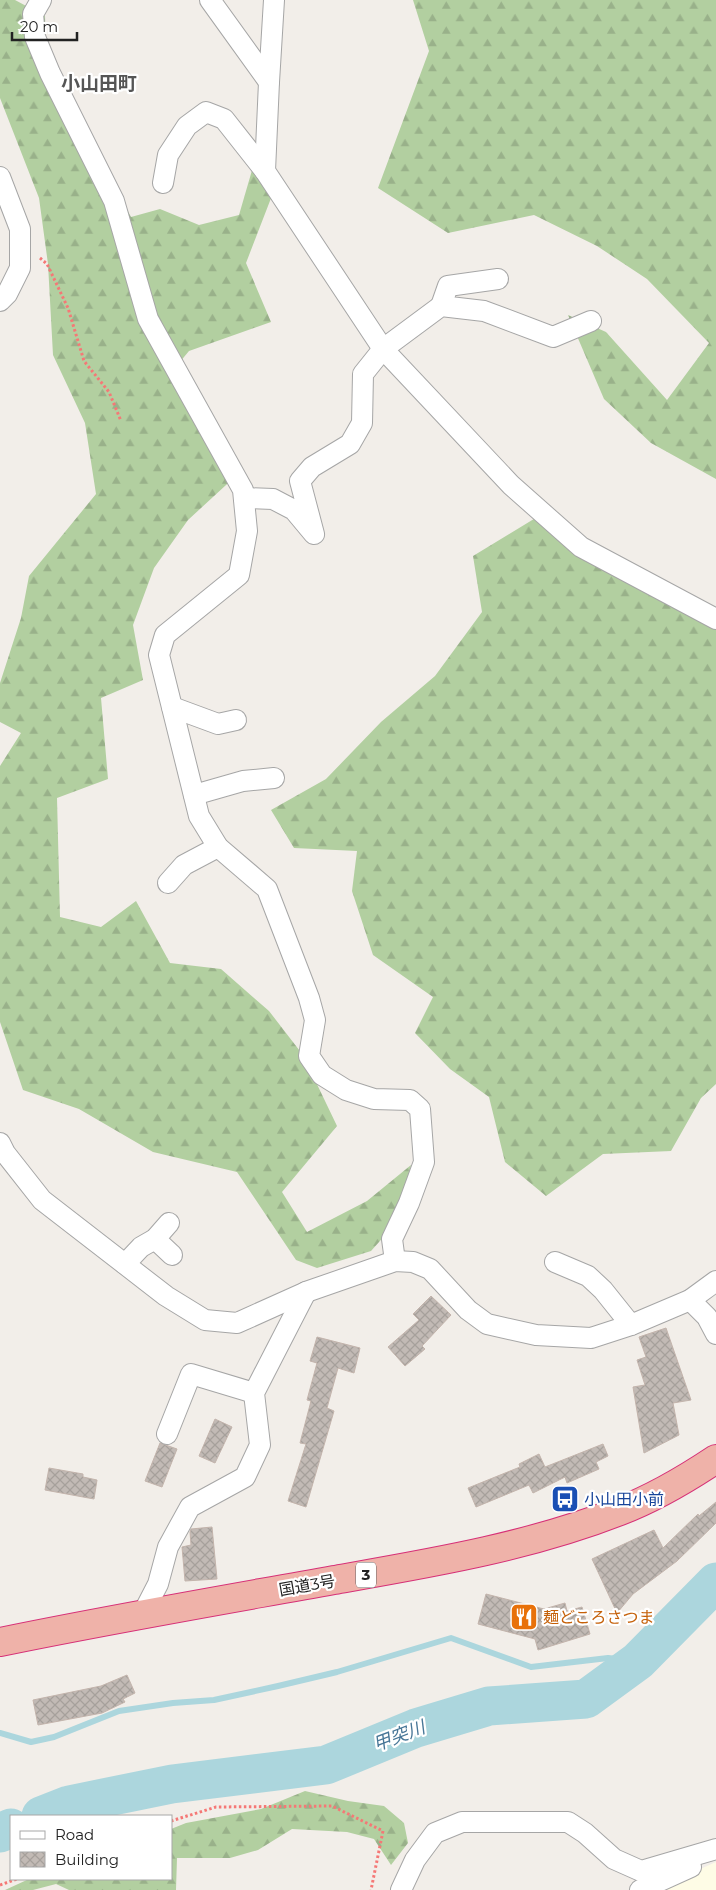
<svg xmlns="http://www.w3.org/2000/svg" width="716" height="1890" font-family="Montserrat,'Noto Sans JP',sans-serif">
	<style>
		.education { fill: #fefce6 }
		.forest { fill: url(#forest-firs) }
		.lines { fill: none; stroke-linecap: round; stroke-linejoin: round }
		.stream { stroke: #acd6dd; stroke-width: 6 }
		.river { stroke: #acd6dd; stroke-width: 39 }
		.building { fill: url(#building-cross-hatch); stroke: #c3b4ac }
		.minor-casing { stroke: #a6a6a6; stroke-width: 22 }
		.trunk-casing { stroke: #d63077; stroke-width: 30 }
		.path { stroke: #f57876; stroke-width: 3; stroke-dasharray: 2.5 2.5; stroke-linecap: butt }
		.minor { stroke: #fff; stroke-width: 20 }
		.trunk { stroke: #efb2a9; stroke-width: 28 }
		.labels { text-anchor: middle; stroke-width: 4.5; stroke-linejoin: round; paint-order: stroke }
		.shield { fill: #fff; stroke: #646464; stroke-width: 1 }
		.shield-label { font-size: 15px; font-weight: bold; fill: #222 }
		.transit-label { font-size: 16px; fill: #164399; stroke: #fff; text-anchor: start }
		.street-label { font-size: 16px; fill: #222; stroke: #fff }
		.food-label { font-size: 16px; fill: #c56008; stroke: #fff; text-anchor: start }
		.water-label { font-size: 18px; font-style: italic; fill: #477697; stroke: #fff }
		.quarter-label { font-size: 19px; font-weight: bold; fill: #555; stroke: #fff }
	</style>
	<defs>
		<pattern id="forest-firs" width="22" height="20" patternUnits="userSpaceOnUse" patternTransform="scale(1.25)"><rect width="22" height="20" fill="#b2cfa0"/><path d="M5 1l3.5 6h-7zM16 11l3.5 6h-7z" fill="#99b18a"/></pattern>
		<pattern id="building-cross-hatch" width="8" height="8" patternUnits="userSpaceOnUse" patternTransform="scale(1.25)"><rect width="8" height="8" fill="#c2bab5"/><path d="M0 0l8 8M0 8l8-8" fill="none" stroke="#a6a09b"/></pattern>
	</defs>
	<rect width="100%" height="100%" fill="#f2eee9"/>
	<path class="education" d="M 716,1862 L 716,1890 L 653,1890 Z"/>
	<g class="forest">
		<path d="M 0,0 L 15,0 L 45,16 L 46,57 L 131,217 L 160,209 L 199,225 L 239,215 L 257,153 L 273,193 L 246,263 L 271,322 L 189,351 L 174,369 L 238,474 L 188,520 L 154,568 L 133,625 L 143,680 L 101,698 L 108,779 L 57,798 L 60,917 L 101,927 L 136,901 L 170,963 L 221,969 L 269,1011 L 303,1055 L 337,1126 L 282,1192 L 307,1232 L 367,1201 L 411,1165 L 406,1195 L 396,1223 L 371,1251 L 317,1268 L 296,1260 L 237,1172 L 153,1152 L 79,1109 L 23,1090 L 0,1022 L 0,766 L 21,733 L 0,722 L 0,683 L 21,618 L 29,576 L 96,494 L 85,423 L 53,355 L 48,264 L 39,198 L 0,98 Z"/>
		<path d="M 413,0 L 716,0 L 716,479 L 651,443 L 604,399 L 568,315 L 606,332 L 667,400 L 709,343 L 647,279 L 597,246 L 534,215 L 448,233 L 378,188 L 429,51 Z"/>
		<path d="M 547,511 L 662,594 L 716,623 L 716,1084 L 701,1098 L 671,1151 L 603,1154 L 546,1196 L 505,1162 L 489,1097 L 450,1069 L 415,1033 L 433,997 L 373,955 L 352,891 L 357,851 L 294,848 L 271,810 L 326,779 L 381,722 L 435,676 L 482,612 L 473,556 Z"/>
		<path d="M 305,1791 L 348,1801 L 384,1806 L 404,1823 L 408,1843 L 391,1865 L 374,1839 L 347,1832 L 292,1829 L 258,1850 L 230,1858 L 177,1858 L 176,1890 L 69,1890 L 56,1884 L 33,1890 L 5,1890 L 29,1879 L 171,1879 L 171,1829 L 186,1823 L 261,1809 Z"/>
	</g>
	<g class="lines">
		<path class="stream" d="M 0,1733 L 31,1742 L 54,1737 L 119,1711 L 173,1703 L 214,1700 L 278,1686 L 337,1672 L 451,1638 L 531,1667 L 608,1658 L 638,1661"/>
		<g class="river">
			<path d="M 41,1816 L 69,1805 L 172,1784 L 326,1765 L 416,1728 L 489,1706 L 586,1699 L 638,1661 L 716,1582"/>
			<path d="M 0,1833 L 11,1828"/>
		</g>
	</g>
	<g class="building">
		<path d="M 431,1296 L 451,1315 L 422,1346 L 425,1349 L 405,1366 L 388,1347 L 419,1320 L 413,1314 Z"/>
		<path d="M 666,1328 L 691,1400 L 673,1403 L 679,1435 L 644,1453 L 633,1387 L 645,1385 L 637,1360 L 646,1357 L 639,1337 Z"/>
		<path d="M 317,1337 L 360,1348 L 354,1373 L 338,1368 L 327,1408 L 334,1411 L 306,1507 L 288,1501 L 306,1444 L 300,1443 L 311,1401 L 307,1400 L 317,1363 L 310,1361 Z"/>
		<path d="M 215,1419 L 232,1427 L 215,1463 L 199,1456 Z"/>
		<path d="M 160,1443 L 177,1449 L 162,1487 L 145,1481 Z"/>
		<path d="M 603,1444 L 608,1456 L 596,1462 L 599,1469 L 567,1483 L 565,1477 L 533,1493 L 529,1485 L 476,1507 L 468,1488 L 520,1467 L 519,1464 L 539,1454 L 545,1467 Z"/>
		<path d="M 49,1468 L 83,1474 L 83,1477 L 97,1480 L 94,1499 L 45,1490 Z"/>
		<path d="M 716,1502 L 716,1523 L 677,1561 L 633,1594 L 617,1613 L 592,1559 L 654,1530 L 663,1548 L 698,1514 L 699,1516 Z"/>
		<path d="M 212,1527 L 217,1579 L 185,1581 L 182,1547 L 191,1545 L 190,1532 L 191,1529 Z"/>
		<path d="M 486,1594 L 544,1609 L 565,1603 L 567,1611 L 582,1607 L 590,1634 L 538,1650 L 535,1639 L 478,1624 Z"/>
		<path d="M 127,1675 L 135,1693 L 123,1699 L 125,1702 L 102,1713 L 38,1725 L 33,1700 L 101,1686 Z"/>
	</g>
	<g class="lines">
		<g class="minor-casing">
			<g id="minor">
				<path d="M 41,0 L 33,14 L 35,37 L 50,73 L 114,201 L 148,319 L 243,490 L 247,531 L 239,575 L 165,635 L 159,655 L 199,816 L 218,847 L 267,889 L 309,998 L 315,1020 L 309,1056 L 322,1075 L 346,1090 L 374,1099 L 410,1100 L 420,1109 L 424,1162 L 409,1203 L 392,1239 L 395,1261"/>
				<path d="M 210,0 L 269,82"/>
				<path d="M 274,0 L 269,82 L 265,171 L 383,349 L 511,485 L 581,547 L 716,619"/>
				<path d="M 0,177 L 20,229 L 20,268 L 7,294 L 0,301"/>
				<path d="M 163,183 L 168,155 L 187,126 L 206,112 L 224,119 L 265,171"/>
				<path d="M 441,306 L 448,286 L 498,279"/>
				<path d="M 244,498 L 273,499 L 294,510 L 314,534 L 300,481 L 312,467 L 350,444 L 362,423 L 363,374 L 383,349 L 441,306 L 484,311 L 553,337 L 591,321"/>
				<path d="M 172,707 L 218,724 L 236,720"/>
				<path d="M 194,795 L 243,781 L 274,778"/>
				<path d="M 168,883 L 184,865 L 218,847"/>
				<path d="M 0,1143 L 5,1153 L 42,1200 L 166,1296 L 205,1320 L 237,1323 L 306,1292 L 395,1261 L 413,1262 L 430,1269 L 468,1310 L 487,1324 L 536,1335 L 591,1338 L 631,1325 L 690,1300 L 716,1281"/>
				<path d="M 155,1239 L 172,1255"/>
				<path d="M 555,1262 L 588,1276 L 603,1290 L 631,1325"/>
				<path d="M 125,1264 L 141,1247 L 155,1239 L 169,1223"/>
				<path d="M 690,1300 L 707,1317 L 716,1334"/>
				<path d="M 167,1434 L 191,1374 L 254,1393"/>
				<path d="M 142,1615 L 158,1584 L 168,1547 L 190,1507 L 245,1477 L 260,1445 L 254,1393 L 306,1292"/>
				<path d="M 401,1890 L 415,1860 L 435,1833 L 462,1822 L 568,1822 L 585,1833 L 614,1859 L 641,1871 L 716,1849"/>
				<path d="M 640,1890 L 691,1867"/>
			</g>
		</g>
		<g class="trunk-casing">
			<path id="trunk" d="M 0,1642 C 111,1619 223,1600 334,1580 C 431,1563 528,1547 620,1511 C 654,1498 686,1479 716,1459"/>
		</g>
		<g class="path">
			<path d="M 40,258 L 47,264 L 68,308 L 84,361 L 109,392 L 121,421"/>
			<path d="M 171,1821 L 216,1807 L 332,1806 L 383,1831 L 371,1890"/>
			<path d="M 0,1885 L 17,1879"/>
		</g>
		<use href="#minor" class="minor"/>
		<use href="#trunk" class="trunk"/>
	</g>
	<defs>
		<g id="bus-square" transform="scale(1.4375)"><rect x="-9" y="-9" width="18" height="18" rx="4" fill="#1a4fb4" stroke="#fff"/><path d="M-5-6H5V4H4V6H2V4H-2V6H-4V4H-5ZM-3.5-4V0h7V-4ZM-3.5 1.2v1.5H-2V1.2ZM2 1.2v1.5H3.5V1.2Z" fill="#fff"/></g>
		<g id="restaurant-square" transform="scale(1.4375)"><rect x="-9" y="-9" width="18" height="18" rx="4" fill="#e8710a" stroke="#fff"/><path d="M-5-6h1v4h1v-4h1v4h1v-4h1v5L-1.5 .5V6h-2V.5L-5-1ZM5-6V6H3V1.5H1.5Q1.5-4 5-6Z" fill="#fff"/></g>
	</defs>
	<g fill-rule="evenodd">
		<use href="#bus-square" x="565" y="1499"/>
		<use href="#restaurant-square" x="524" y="1617"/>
	</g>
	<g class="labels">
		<rect class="shield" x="356" y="1562.5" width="20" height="25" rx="4"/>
		<g class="shield-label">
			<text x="366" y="1580">3</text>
		</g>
		<g class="transit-label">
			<text x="584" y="1505">小山田小前</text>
		</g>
		<g class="street-label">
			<text transform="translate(307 1585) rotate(-10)" y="6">国道3号</text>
		</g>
		<g class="food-label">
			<text x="543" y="1623">麺どころさつま</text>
		</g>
		<g class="water-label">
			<text transform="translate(399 1736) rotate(-21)" y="6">甲突川</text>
		</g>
		<g class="quarter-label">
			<text x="99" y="90">小山田町</text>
		</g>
	</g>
	<rect x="10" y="1815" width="162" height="65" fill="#ffffff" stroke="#a7a7a7"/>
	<rect x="20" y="1831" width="25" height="8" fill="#ffffff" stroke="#a7a7a7"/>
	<text x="55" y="1840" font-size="15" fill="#222222">Road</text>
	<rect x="20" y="1852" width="25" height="15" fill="url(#building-cross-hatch)" stroke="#a7a7a7"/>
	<text x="55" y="1865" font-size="15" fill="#222222">Building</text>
	<path d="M12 32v8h65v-8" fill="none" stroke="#222222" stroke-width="2.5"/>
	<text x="20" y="32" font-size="15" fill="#222222" stroke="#ffffff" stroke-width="4" paint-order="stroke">20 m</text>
</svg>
